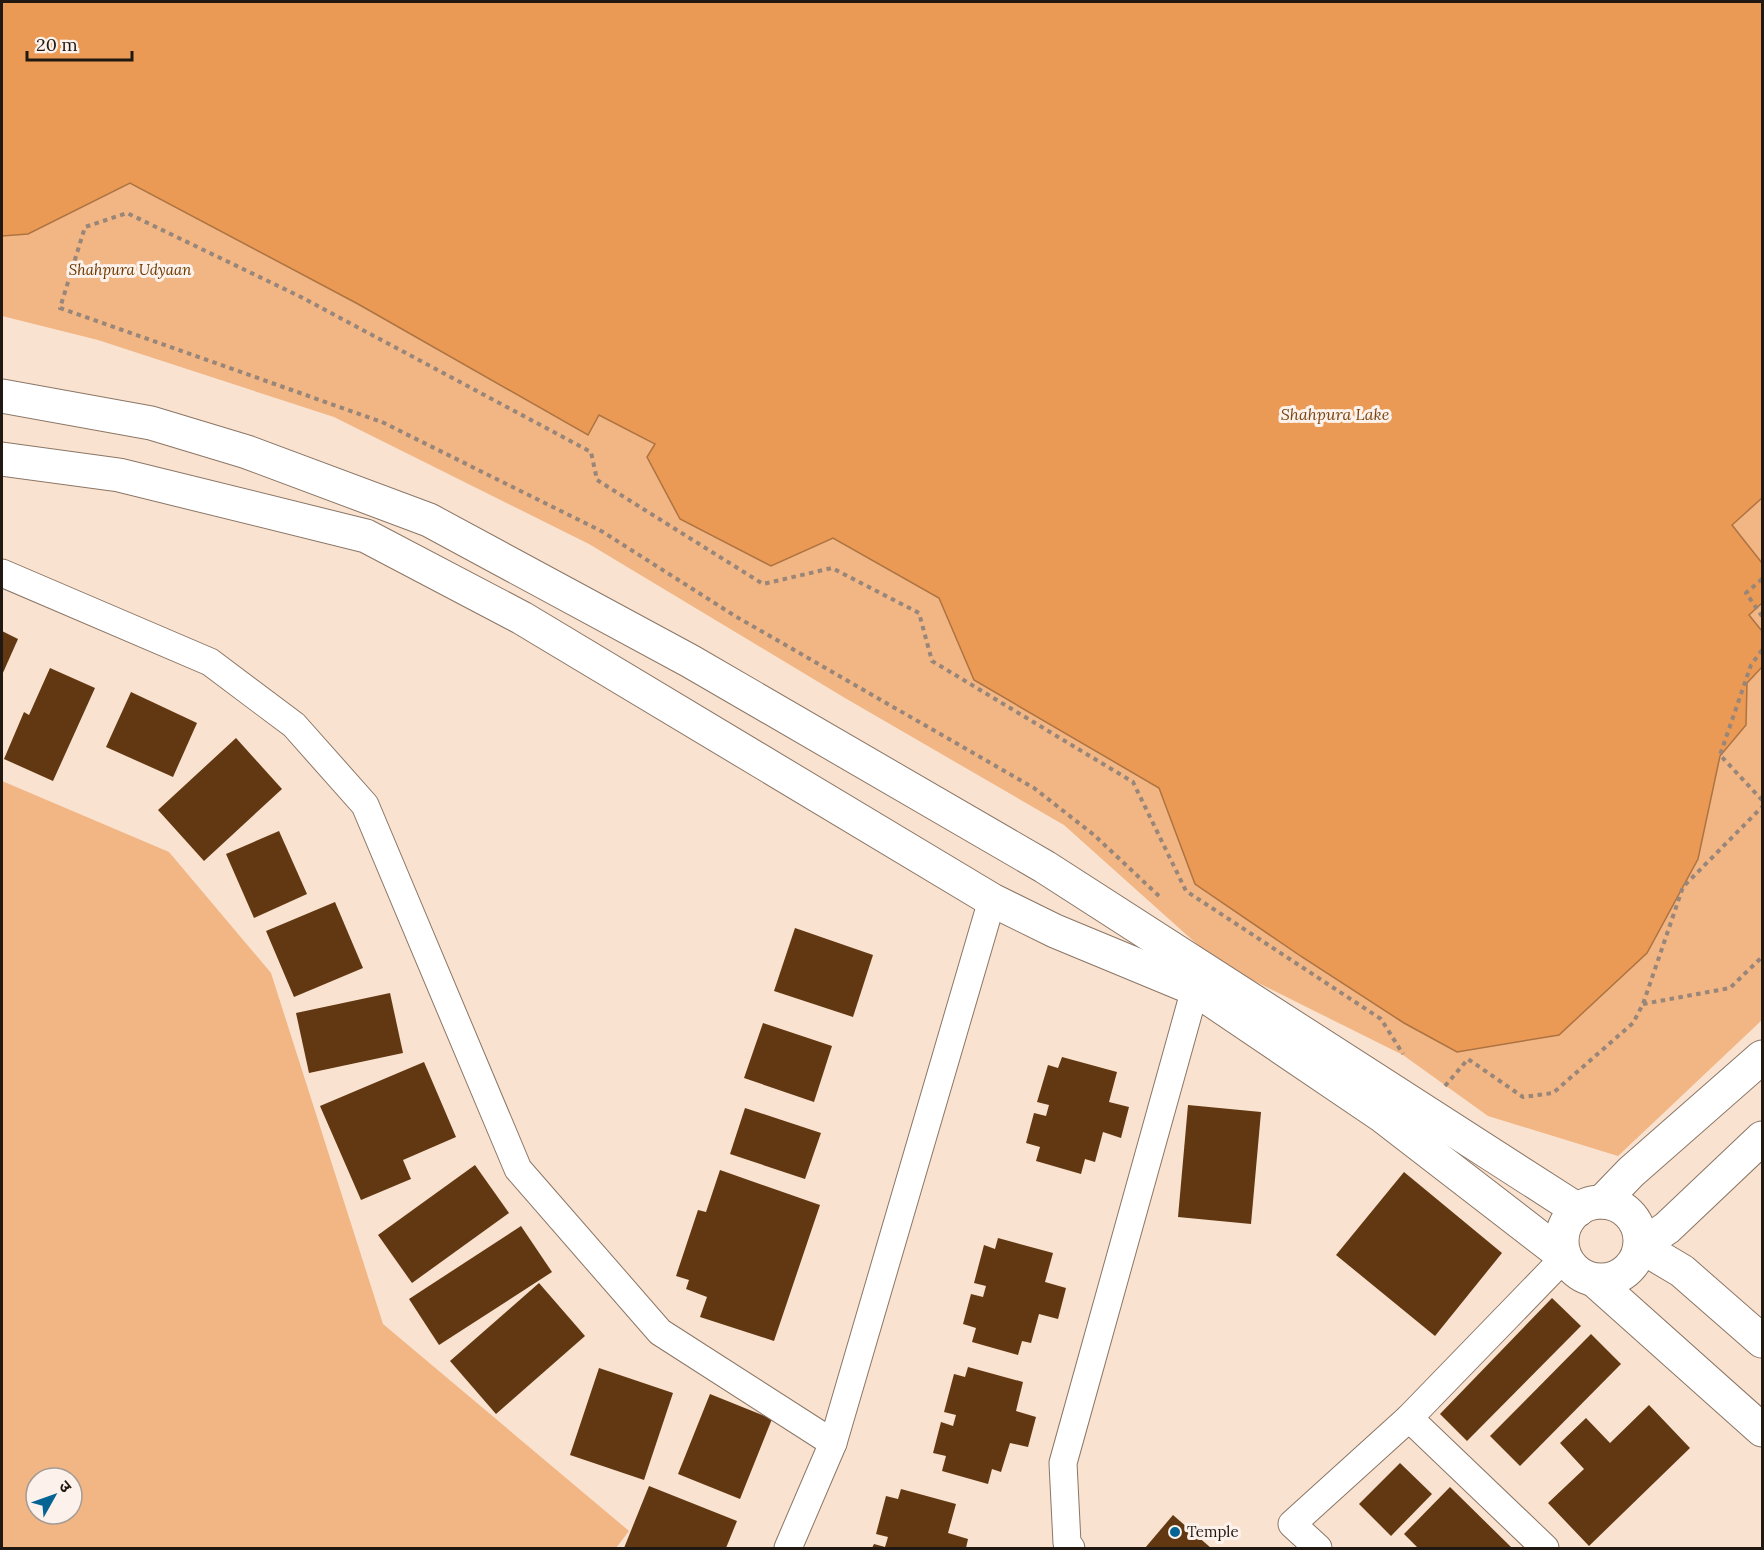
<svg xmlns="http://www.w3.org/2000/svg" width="1764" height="1550" font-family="Lora,'Noto Sans Devanagari',serif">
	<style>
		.green { fill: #f2b584; fill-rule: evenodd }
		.water { fill: #ea9a55; stroke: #ad7341; stroke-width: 1.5 }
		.building { fill: #613812 }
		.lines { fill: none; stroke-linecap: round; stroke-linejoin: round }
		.minor-casing { stroke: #8b7666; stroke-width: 29 }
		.tertiary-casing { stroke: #8b7666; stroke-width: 35 }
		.path { stroke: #978679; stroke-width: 4; stroke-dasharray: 4.5 4.5; stroke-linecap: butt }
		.minor { stroke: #fff; stroke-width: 27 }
		.tertiary { stroke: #fff; stroke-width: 33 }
		.poi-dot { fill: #066494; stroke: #fcf2eb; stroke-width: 2 }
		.labels { text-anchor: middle; stroke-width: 6; stroke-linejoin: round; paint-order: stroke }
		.park-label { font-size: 15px; font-style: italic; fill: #6c3900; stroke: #fcf2eb }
		.poi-label { font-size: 15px; fill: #201811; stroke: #fcf2eb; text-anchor: start }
		.water-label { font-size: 16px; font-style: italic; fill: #7a4613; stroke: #fcf2eb }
	</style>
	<rect width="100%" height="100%" fill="#f9e2cf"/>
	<g class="green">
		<path d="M 130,183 L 358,304 L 587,435 L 599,415 L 655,445 L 680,519 L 771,566 L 833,537 L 939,598 L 974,680 L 1159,788 L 1195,884 L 1698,859 L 1720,755 L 1746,725 L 1747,683 L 1762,667 L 1762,1020 L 1618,1156 L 1488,1116 L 1403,1055 L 1218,963 L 1064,825 L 845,698 L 589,544 L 334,417 L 98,340 L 2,316 L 2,236 L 28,234 Z"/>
		<path d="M 1762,498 L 1762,563 L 1731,525 Z"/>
		<path d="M 1762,603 L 1762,631 L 1749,615 Z"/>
		<path d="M 2,781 L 169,852 L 271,973 L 383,1324 L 629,1531 L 616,1548 L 2,1548 ZM 36,1478 L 72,1478 L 72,1514 L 36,1514 Z"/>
	</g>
	<path class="water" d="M 2,2 L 1762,2 L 1762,498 L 1732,525 L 1762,563 L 1762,603 L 1749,615 L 1762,631 L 1762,667 L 1747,683 L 1746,725 L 1720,756 L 1698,859 L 1647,953 L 1559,1035 L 1457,1052 L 1404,1023 L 1302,957 L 1195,884 L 1159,788 L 974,680 L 939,598 L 833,538 L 771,566 L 680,519 L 647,457 L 655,444 L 599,415 L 588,435 L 358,304 L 130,183 L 28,234 L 2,236 Z"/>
	<g class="building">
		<path d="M 2,631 L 18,639 L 2,675 Z"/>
		<path d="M 50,668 L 95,688 L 53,781 L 4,759 L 24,712 L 29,715 Z"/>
		<path d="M 131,692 L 197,723 L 173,777 L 106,747 Z"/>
		<path d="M 236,738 L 282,789 L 204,861 L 158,810 Z"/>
		<path d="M 279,831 L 307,894 L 254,918 L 226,854 Z"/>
		<path d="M 335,902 L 363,968 L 294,997 L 266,931 Z"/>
		<path d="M 795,928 L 873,955 L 853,1017 L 774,991 Z"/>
		<path d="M 390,993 L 403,1053 L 309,1073 L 296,1013 Z"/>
		<path d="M 763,1023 L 832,1046 L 814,1102 L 744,1078 Z"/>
		<path d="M 1062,1057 L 1117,1072 L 1109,1102 L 1129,1107 L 1121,1138 L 1103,1132 L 1095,1162 L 1085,1159 L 1081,1174 L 1036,1161 L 1040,1147 L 1026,1143 L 1034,1113 L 1046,1116 L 1049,1105 L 1037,1102 L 1048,1065 L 1058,1068 Z"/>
		<path d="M 424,1062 L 456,1137 L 403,1160 L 411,1179 L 361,1200 L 320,1106 Z"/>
		<path d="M 1188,1105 L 1261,1112 L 1251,1224 L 1178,1217 Z"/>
		<path d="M 745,1108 L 821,1133 L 805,1179 L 730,1154 Z"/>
		<path d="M 475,1165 L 509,1213 L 412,1283 L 378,1235 Z"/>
		<path d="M 720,1170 L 820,1205 L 774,1341 L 700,1317 L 707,1297 L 686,1289 L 689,1280 L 676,1276 L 698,1210 L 706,1212 Z"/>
		<path d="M 1404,1172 L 1502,1253 L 1435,1336 L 1336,1255 Z"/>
		<path d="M 521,1226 L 552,1272 L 439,1345 L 409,1299 Z"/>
		<path d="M 998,1238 L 1053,1253 L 1045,1282 L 1066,1288 L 1058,1319 L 1039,1314 L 1031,1343 L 1022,1341 L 1018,1355 L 972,1342 L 976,1328 L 963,1324 L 971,1294 L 983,1297 L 986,1286 L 974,1283 L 984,1245 L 995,1249 Z"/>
		<path d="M 539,1283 L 585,1336 L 496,1414 L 450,1361 Z"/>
		<path d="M 1552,1298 L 1581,1326 L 1467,1441 L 1440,1414 Z"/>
		<path d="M 1591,1334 L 1621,1364 L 1520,1466 L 1490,1436 Z"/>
		<path d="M 968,1367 L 1023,1382 L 1016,1411 L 1036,1417 L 1028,1447 L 1010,1443 L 1001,1472 L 992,1469 L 988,1484 L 942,1471 L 946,1456 L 933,1453 L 941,1422 L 953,1426 L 956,1415 L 944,1412 L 954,1374 L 965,1377 Z"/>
		<path d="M 599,1368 L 673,1393 L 644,1480 L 570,1455 Z"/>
		<path d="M 710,1394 L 772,1419 L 740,1499 L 678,1474 Z"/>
		<path d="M 1649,1405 L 1690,1448 L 1589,1546 L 1548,1503 L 1584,1469 L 1560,1443 L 1586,1418 L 1610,1443 Z"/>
		<path d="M 1400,1463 L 1432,1494 L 1391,1536 L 1359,1504 Z"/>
		<path d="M 649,1486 L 737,1521 L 726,1548 L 624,1548 Z"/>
		<path d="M 1450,1487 L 1512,1548 L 1418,1548 L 1404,1534 Z"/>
		<path d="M 901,1489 L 956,1504 L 948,1533 L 968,1539 L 966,1548 L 872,1548 L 874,1544 L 885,1547 L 888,1537 L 876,1534 L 886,1496 L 898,1499 Z"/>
		<path d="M 1173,1515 L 1211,1548 L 1145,1548 Z"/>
	</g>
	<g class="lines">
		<g class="minor-casing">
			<g id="minor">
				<path d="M 2,573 L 210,662 L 294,725 L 365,805 L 518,1169 L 660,1332 L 833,1443"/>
				<path d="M 1409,1418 L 1545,1548"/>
				<path d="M 788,1548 L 833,1443 L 992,900"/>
				<path d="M 1071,1548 L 1067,1543 L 1063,1463 L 1195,989"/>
				<path d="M 1318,1548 L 1292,1524 L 1409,1418 L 1565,1257"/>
			</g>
		</g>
		<g class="tertiary-casing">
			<g id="tertiary">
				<path d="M 2,396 L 151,423 L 247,452 L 429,520 L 690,661 L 1045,867 L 1578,1210"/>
				<path d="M 2,459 L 119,475 L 366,536 L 522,618 L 992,900 L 1055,931 L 1195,989 L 1381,1115 L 1565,1257"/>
				<path d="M 1762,1138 L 1667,1228 L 1640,1246 L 1682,1271 L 1762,1341"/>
				<path d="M 1602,1202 L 1631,1172 L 1762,1057"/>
				<circle cx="1601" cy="1241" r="39"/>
				<path d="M 1594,1280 L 1762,1430"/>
			</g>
		</g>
		<g class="path">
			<path d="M 1762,579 L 1746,593 L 1762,616"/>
			<path d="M 1762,650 L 1751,665 L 1720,755 L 1762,800"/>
			<path d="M 1159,896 L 1094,835 L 1034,788 L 735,616 L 603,532 L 382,422 L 60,308 L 85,227 L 127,213 L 301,297 L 591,452 L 597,480 L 763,584 L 832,568 L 919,613 L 932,661 L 1133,782 L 1186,891 L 1381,1019 L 1403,1054"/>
			<path d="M 1643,1004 L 1730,988 L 1762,957"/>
			<path d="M 1445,1086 L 1468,1059 L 1523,1097 L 1553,1093 L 1633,1023 L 1643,1004 L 1683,887 L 1762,807"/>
		</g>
		<use href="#minor" class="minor"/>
		<use href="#tertiary" class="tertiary"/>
	</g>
	<circle class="poi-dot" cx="1175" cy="1532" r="6"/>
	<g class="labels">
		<g class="park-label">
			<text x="130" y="275">Shahpura Udyaan</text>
		</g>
		<g class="poi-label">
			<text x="1187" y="1537">Temple</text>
		</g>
		<g class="water-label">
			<text x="1335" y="420">Shahpura Lake</text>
		</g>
	</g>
	<rect width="1764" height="1550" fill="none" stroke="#201811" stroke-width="6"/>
	<g transform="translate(54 1496) rotate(50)"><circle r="28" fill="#fcf2eb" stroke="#a49b94" stroke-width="1.5"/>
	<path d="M0-4.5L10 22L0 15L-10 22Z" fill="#066494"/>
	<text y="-9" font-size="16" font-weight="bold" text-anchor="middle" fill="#201811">उ</text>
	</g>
	<path d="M27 51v9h105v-9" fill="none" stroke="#201811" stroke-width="3"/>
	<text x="36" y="51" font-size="18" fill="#201811" stroke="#fcf2eb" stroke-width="4.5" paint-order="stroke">20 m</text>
</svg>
